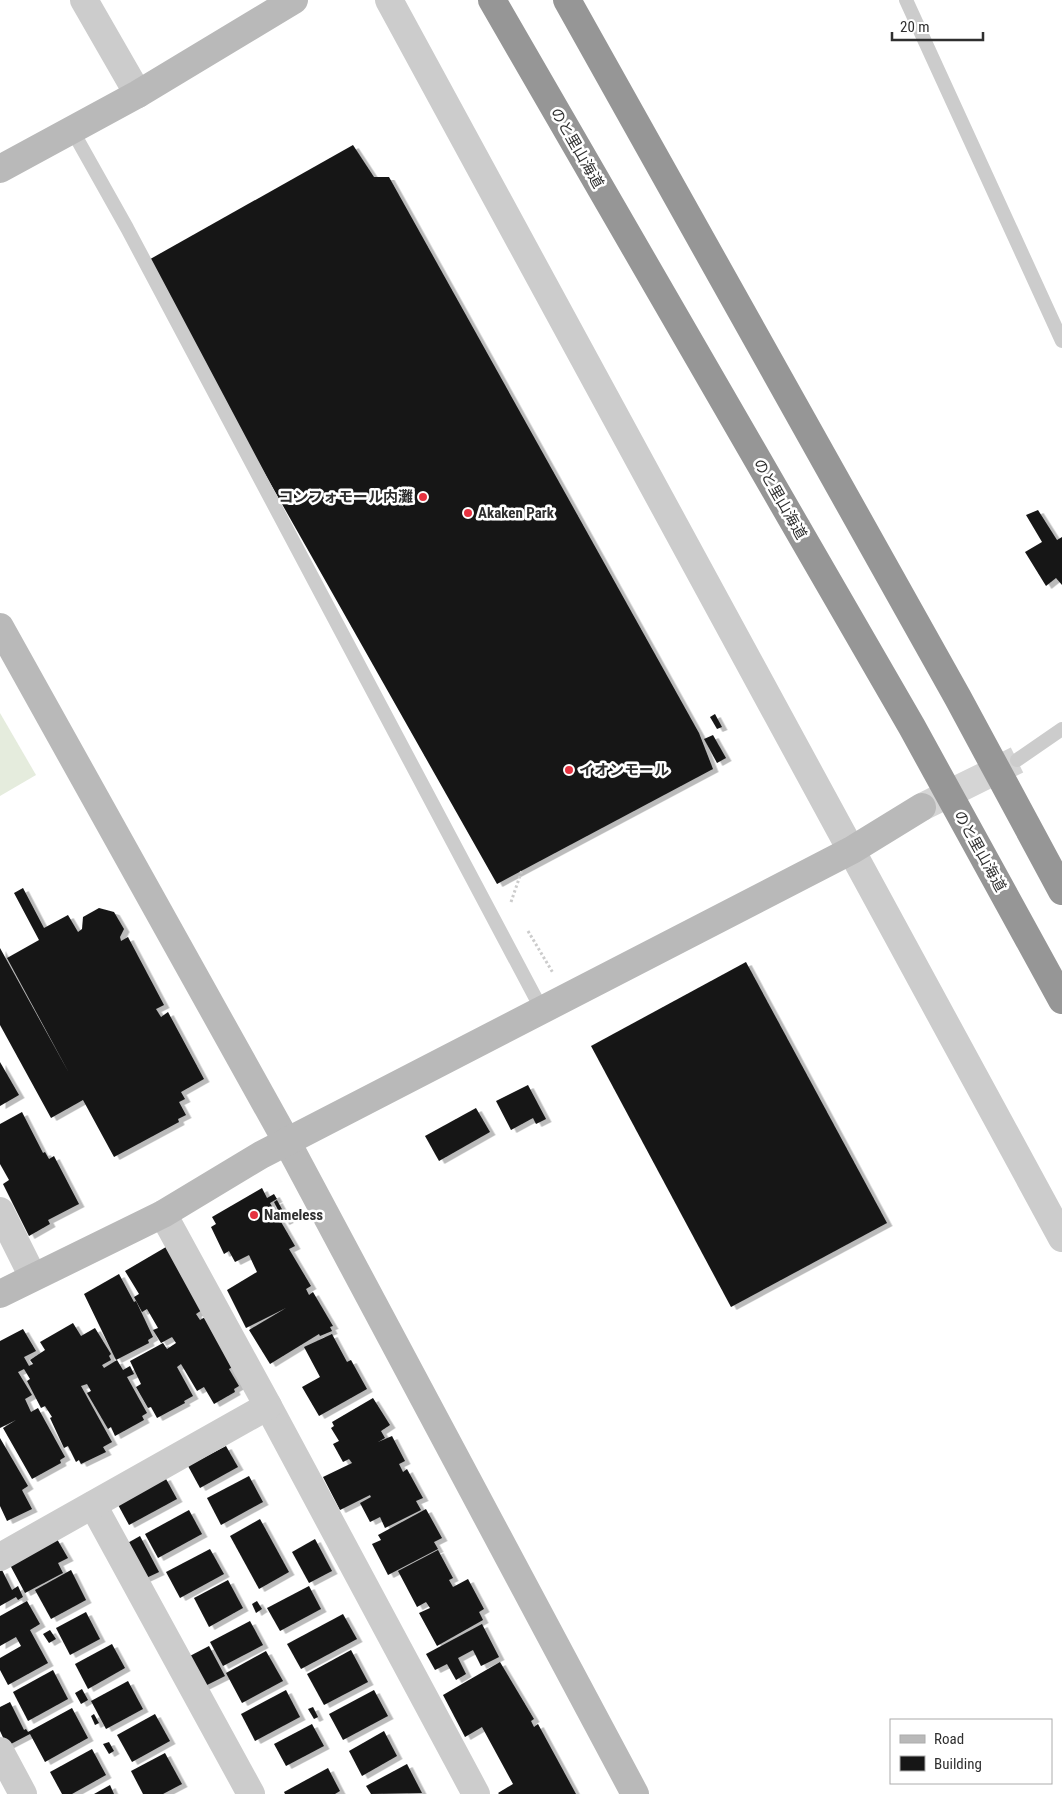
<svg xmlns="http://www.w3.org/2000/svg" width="1062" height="1794" font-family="'Roboto Condensed','Noto Sans JP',sans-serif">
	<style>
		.green { fill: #e5ecdd }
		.building { fill: #161616; filter: url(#shadow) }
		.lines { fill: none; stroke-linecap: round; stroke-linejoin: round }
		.secondary-tunnel { stroke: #d5d5d5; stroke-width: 28; stroke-dasharray: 28 14; stroke-linecap: butt }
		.path { stroke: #ccc; stroke-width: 3; stroke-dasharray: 2.5 2.5; stroke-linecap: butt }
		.lane { stroke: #ccc; stroke-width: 14 }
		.street { stroke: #ccc; stroke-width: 28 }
		.secondary { stroke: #b9b9b9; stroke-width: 28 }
		.highway { stroke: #969696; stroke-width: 28 }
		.poi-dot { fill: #e53240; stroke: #fff; stroke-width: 2 }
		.labels { text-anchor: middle; stroke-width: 5; stroke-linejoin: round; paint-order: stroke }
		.street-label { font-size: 15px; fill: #2f2f2f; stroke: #fff }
		.poi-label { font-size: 15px; font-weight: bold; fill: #2f2f2f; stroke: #fff; text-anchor: start }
	</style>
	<defs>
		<filter id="shadow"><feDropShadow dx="5.5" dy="3" stdDeviation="0" flood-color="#0004"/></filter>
	</defs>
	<rect width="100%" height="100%" fill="#fff"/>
	<path class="green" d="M 0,713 L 36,775 L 0,796 Z"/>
	<g class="building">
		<path d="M 353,145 L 374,177 L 389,177 L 699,733 L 713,769 L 497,884 L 145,262 Z"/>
		<path d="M 1038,510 L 1057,540 L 1062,537 L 1062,585 L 1056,578 L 1046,586 L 1025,552 L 1042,542 L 1026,515 Z"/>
		<path d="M 715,714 L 722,727 L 717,729 L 710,717 Z"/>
		<path d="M 713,735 L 726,758 L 717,763 L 704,739 Z"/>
		<path d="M 23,888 L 44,928 L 68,915 L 78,932 L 82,929 L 83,917 L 99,908 L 114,912 L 124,929 L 120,937 L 121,941 L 128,937 L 164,1005 L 156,1009 L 161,1017 L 168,1012 L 204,1079 L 181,1092 L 185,1099 L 179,1102 L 186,1115 L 178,1119 L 179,1122 L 114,1157 L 83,1100 L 51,1118 L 0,1025 L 0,948 L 69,1073 L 7,958 L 39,940 L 14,893 Z"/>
		<path d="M 746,962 L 887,1223 L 731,1307 L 591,1046 Z"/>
		<path d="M 0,1062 L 19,1095 L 0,1106 Z"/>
		<path d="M 528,1085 L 546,1119 L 536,1124 L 533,1118 L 511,1130 L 496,1101 Z"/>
		<path d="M 476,1108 L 490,1132 L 439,1161 L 425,1136 Z"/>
		<path d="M 22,1112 L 43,1153 L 45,1152 L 49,1159 L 54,1156 L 79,1204 L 48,1220 L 50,1224 L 29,1236 L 3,1184 L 9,1180 L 0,1164 L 0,1124 Z"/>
		<path d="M 262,1188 L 267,1198 L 274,1194 L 277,1199 L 270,1203 L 295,1246 L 289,1249 L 311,1286 L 306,1289 L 309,1295 L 313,1292 L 333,1326 L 330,1327 L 332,1331 L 320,1336 L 319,1334 L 270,1364 L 249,1330 L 286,1308 L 246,1328 L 227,1290 L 257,1272 L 249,1255 L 235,1262 L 229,1251 L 224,1254 L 211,1227 L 216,1224 L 212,1217 Z"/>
		<path d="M 277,1200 L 288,1220 L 284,1222 L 274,1202 Z"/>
		<path d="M 166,1247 L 202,1310 L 196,1314 L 200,1320 L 207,1316 L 236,1365 L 229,1369 L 239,1386 L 234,1389 L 235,1392 L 214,1404 L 204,1387 L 197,1391 L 181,1364 L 177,1367 L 193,1396 L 184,1401 L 185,1403 L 157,1418 L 151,1407 L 148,1408 L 136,1387 L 141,1384 L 130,1361 L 163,1343 L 167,1349 L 176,1343 L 172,1337 L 161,1343 L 153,1330 L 158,1328 L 147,1309 L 142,1312 L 134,1297 L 139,1294 L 125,1271 Z"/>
		<path d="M 119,1274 L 134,1302 L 136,1301 L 153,1337 L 148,1340 L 149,1343 L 116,1360 L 84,1294 Z"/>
		<path d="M 73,1323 L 81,1336 L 95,1328 L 111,1354 L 109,1356 L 111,1360 L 102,1365 L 104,1368 L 117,1360 L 123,1370 L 130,1366 L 134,1374 L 127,1377 L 147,1413 L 142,1416 L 144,1420 L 115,1436 L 111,1427 L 108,1429 L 87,1393 L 91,1391 L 87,1384 L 81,1386 L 112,1442 L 103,1447 L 106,1452 L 81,1464 L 79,1460 L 76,1462 L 68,1446 L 64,1448 L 50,1418 L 52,1417 L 45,1406 L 41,1408 L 27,1381 L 30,1379 L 24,1369 L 18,1372 L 32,1395 L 25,1399 L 31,1412 L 38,1408 L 65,1457 L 60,1460 L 61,1463 L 32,1479 L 3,1428 L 16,1420 L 0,1428 L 0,1341 L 23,1329 L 36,1351 L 24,1357 L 29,1366 L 33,1364 L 30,1360 L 45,1350 L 40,1342 Z"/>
		<path d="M 332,1334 L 347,1362 L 351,1360 L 367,1389 L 319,1416 L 302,1387 L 320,1377 L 304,1347 Z"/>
		<path d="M 373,1398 L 390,1425 L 381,1431 L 385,1438 L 378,1442 L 392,1436 L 405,1461 L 399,1464 L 403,1472 L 407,1469 L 423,1498 L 416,1501 L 421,1510 L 385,1528 L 380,1517 L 370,1522 L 360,1503 L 371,1497 L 370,1495 L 340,1510 L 323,1477 L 352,1463 L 349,1459 L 343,1462 L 333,1444 L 339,1441 L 331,1428 L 334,1426 L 332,1422 Z"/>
		<path d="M 0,1438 L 28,1486 L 22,1490 L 32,1509 L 7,1521 L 0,1506 Z"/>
		<path d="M 226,1446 L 238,1467 L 200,1488 L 188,1466 Z"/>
		<path d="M 249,1476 L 263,1502 L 221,1525 L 207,1498 Z"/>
		<path d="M 165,1477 L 177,1499 L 129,1525 L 117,1503 Z"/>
		<path d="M 426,1509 L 442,1538 L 434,1542 L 438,1549 L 388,1575 L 372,1544 L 381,1540 L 378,1535 Z"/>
		<path d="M 189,1510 L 202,1534 L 158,1558 L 145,1534 Z"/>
		<path d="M 260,1519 L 289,1572 L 259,1589 L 230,1536 Z"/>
		<path d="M 140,1536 L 159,1572 L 142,1580 L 124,1545 Z"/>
		<path d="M 57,1539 L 68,1558 L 58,1563 L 63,1573 L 25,1593 L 10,1565 Z"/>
		<path d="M 315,1539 L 332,1571 L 309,1583 L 292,1552 Z"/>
		<path d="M 210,1549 L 224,1574 L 180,1598 L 166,1572 Z"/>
		<path d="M 438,1550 L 453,1578 L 449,1580 L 453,1587 L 468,1579 L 484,1609 L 479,1612 L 483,1620 L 437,1646 L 419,1613 L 430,1608 L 426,1602 L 417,1607 L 398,1571 Z"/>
		<path d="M 2,1570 L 12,1590 L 18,1586 L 23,1597 L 18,1600 L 16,1597 L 0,1606 L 0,1571 Z"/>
		<path d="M 71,1570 L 86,1600 L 51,1619 L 35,1590 Z"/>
		<path d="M 228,1580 L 243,1608 L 209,1627 L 194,1598 Z"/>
		<path d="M 309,1586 L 321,1609 L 280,1631 L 267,1608 Z"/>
		<path d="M 27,1601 L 40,1624 L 30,1630 L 48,1663 L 8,1685 L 0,1670 L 0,1658 L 21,1646 L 16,1637 L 0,1646 L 0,1616 Z"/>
		<path d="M 257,1601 L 262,1609 L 256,1613 L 252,1604 Z"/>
		<path d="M 86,1612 L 100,1639 L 70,1655 L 56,1628 Z"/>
		<path d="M 343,1614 L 357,1639 L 301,1669 L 287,1644 Z"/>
		<path d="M 250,1621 L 263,1645 L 223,1666 L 210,1642 Z"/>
		<path d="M 482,1624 L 499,1657 L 481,1666 L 473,1650 L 458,1658 L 466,1674 L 456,1680 L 447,1664 L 435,1670 L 426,1654 Z"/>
		<path d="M 50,1630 L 56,1639 L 49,1643 L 43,1634 Z"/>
		<path d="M 112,1644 L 125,1668 L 88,1689 L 75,1664 Z"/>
		<path d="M 209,1646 L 225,1676 L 201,1688 L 186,1658 Z"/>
		<path d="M 351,1650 L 368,1682 L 324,1705 L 307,1674 Z"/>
		<path d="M 266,1651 L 283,1681 L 242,1703 L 226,1673 Z"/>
		<path d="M 500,1662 L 534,1719 L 531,1721 L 534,1727 L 538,1724 L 576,1794 L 499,1794 L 498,1793 L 513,1784 L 482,1727 L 465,1737 L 443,1695 Z"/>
		<path d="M 53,1670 L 68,1699 L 28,1721 L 13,1692 Z"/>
		<path d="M 128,1681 L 143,1709 L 106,1729 L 91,1701 Z"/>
		<path d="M 82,1689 L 88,1700 L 81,1704 L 75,1693 Z"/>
		<path d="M 286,1690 L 300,1717 L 255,1741 L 241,1714 Z"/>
		<path d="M 374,1690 L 388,1716 L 343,1740 L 329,1714 Z"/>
		<path d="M 10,1702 L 24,1730 L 26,1729 L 28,1732 L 72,1708 L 88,1738 L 45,1762 L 30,1734 L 7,1746 L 0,1731 L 0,1707 Z"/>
		<path d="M 313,1707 L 318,1717 L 314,1719 L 308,1709 Z"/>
		<path d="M 94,1714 L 99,1723 L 95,1725 L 91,1716 Z"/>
		<path d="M 155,1714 L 170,1741 L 132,1762 L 117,1735 Z"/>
		<path d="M 312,1724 L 324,1746 L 286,1766 L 274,1744 Z"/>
		<path d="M 384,1731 L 397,1756 L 362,1776 L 349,1751 Z"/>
		<path d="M 109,1742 L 114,1751 L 109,1754 L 103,1744 Z"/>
		<path d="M 92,1749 L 106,1775 L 72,1794 L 62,1794 L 50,1772 Z"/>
		<path d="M 165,1753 L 182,1784 L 163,1794 L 143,1794 L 131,1771 Z"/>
		<path d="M 407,1764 L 422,1793 L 371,1794 L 366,1786 Z"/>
		<path d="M 328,1768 L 340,1791 L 335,1794 L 285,1794 L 284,1792 Z"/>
		<path d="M 110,1785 L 114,1794 L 94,1794 Z"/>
	</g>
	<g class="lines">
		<path class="secondary-tunnel" d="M 922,807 L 1017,760"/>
		<g class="path">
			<path d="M 511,902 L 522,870"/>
			<path d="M 528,931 L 553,973"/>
		</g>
		<g class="lane">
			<path d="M 906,0 L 1062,341"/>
			<path d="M 72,130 L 127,228 L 542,1010"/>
			<path d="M 1017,760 L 1062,729"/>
		</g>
		<g class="street">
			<path d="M 84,0 L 138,94"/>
			<path d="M 389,0 L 1062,1238"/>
			<path d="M 0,1211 L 33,1277"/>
			<path d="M 268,1406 L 476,1794"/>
			<path d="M 93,1505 L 251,1794"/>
			<path d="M 0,1557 L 268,1406 L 163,1214"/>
			<path d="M 0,1751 L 23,1794"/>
		</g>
		<g class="secondary">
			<path d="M 0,169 L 138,94 L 294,0"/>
			<path d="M 0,627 L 287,1142 L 635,1794"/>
			<path d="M 0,1294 L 163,1214 L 261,1155 L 852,850 L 922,807"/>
		</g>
		<g class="highway">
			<path d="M 492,0 L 912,727 L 1062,1000"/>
			<path d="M 567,0 L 958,698 L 1062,891"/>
		</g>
	</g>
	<g class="poi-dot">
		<circle cx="423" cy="497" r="5"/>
		<circle cx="468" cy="513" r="5"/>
		<circle cx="569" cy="770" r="5"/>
		<circle cx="254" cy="1215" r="5"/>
	</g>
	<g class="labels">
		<g class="street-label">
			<text transform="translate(577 148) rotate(60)" y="5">のと里山海道</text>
			<text transform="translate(780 499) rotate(60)" y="5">のと里山海道</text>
			<text transform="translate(980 851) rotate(61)" y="5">のと里山海道</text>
		</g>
		<g class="poi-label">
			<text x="413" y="502" text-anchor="end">コンフォモール内灘</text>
			<text x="478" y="518">Akaken Park</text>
			<text x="579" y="775">イオンモール</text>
			<text x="264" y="1220">Nameless</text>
		</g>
	</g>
	<rect x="890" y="1719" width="162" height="65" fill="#ffffff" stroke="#acacac"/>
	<rect x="900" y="1735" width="25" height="8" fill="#b9b9b9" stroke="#acacac"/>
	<text x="934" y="1744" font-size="15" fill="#2f2f2f">Road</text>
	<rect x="900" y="1756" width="25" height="15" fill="#161616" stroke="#acacac"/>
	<text x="934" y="1769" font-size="15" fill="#2f2f2f">Building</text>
	<path d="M892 32v8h91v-8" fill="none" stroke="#2f2f2f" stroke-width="2.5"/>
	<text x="900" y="32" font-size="15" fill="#2f2f2f" stroke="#ffffff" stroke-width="4" paint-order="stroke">20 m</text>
</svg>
